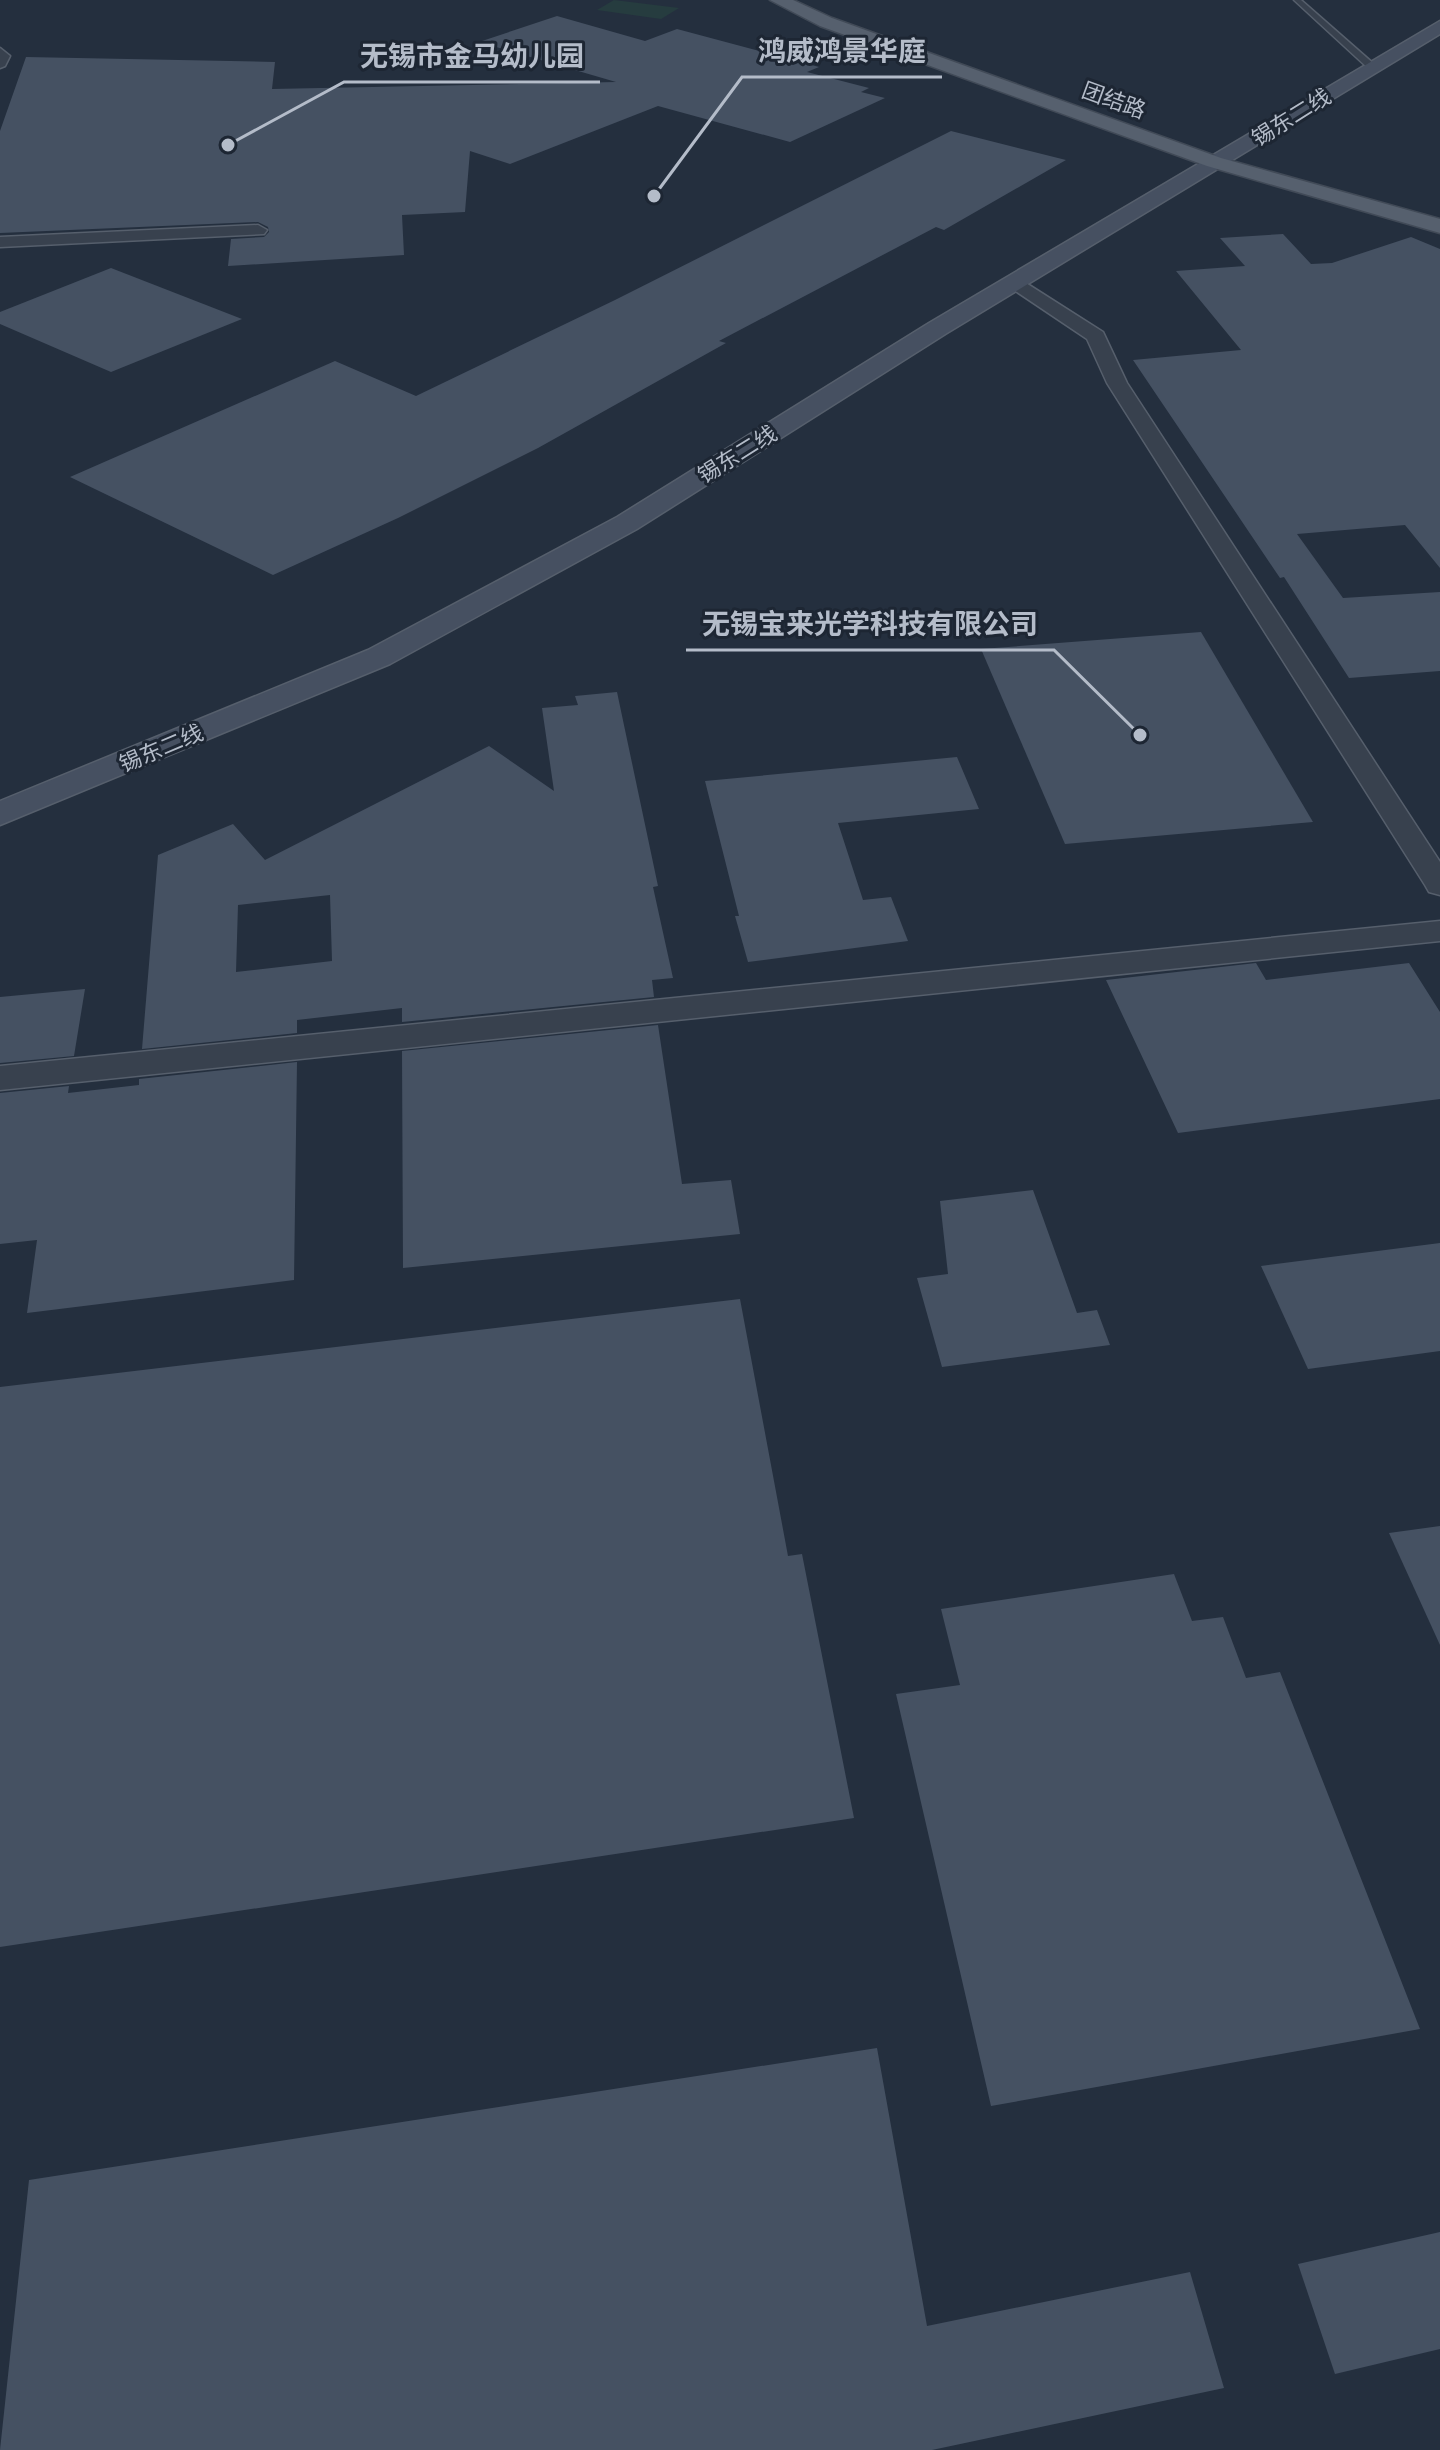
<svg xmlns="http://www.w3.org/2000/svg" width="1440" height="2450" font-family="Rubik,'Noto Sans SC',sans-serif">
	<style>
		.green { fill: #263c3f }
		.building { fill: #455162; fill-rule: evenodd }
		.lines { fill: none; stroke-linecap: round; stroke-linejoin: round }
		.lane-casing { stroke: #565f6c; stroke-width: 3 }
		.street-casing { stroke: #565f6c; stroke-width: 3 }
		.secondary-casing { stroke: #565f6c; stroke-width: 3 }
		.primary-casing { stroke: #414a57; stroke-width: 3 }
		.lane { fill: #38414e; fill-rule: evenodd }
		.street { fill: #38414e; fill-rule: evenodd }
		.secondary { fill: #465061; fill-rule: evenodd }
		.primary { fill: #56606e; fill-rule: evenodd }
		.labels { text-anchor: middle; stroke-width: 6; stroke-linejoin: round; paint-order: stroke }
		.far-street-label { font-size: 22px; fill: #b4bcc9; stroke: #1d2633 }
		.leader { fill: none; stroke: #b4bcc9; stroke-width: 3 }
		.callout-dot { fill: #b4bcc9; stroke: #1d2633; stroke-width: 3 }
		.callout-label { font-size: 28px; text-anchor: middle; font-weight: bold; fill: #b4bcc9; stroke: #1d2633; stroke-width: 6; stroke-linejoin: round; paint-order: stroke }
	</style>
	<rect width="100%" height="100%" fill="#242f3e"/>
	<path class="green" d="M 614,0 L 679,8 L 661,19 L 597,10 Z"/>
	<g class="building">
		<path d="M 557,16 L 645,41 L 677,29 L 819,67 L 807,72 L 869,88 L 861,92 L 885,98 L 790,142 L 658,106 L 510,164 L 470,151 L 465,212 L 402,215 L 404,255 L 228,266 L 231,239 L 264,237 L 269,232 L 268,227 L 258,222 L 0,233 L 0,131 L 26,57 L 275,62 L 272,89 L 616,82 L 479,42 Z"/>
		<path d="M 951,131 L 1066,160 L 944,230 L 936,227 L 719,341 L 726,343 L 538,448 L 398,518 L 273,575 L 70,477 L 335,361 L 416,396 L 615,300 Z"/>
		<path d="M 1283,234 L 1311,264 L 1332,263 L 1411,237 L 1440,249 L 1440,568 L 1405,525 L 1297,534 L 1343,598 L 1440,592 L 1440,671 L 1349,678 L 1284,577 L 1280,578 L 1133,360 L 1241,350 L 1176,271 L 1245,266 L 1220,238 Z"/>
		<path d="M 111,268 L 242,319 L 111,372 L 0,324 L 0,312 Z"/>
		<path d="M 1201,632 L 1313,822 L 1065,844 L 981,649 Z"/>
		<path d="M 617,692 L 658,886 L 653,887 L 673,978 L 652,980 L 654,997 L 402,1022 L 402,1008 L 297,1020 L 297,1033 L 142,1049 L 158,855 L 233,824 L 265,860 L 489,746 L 554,791 L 542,708 L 578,705 L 575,696 ZM 330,895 L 332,961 L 236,972 L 238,905 Z"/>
		<path d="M 957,757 L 979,809 L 838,823 L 863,900 L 891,897 L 908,941 L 748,962 L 735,916 L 739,916 L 705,781 Z"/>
		<path d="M 1256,963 L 1266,980 L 1409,963 L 1440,1012 L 1440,1099 L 1178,1133 L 1106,980 Z"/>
		<path d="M 85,989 L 74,1056 L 0,1063 L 0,997 Z"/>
		<path d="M 658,1025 L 682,1184 L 731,1180 L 740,1234 L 403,1268 L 402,1051 Z"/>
		<path d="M 297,1062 L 294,1280 L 27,1313 L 37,1240 L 0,1244 L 0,1093 L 69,1086 L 68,1093 L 139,1085 L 139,1079 Z"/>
		<path d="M 1033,1190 L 1077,1313 L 1097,1310 L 1110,1345 L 942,1367 L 917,1278 L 948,1274 L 940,1201 Z"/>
		<path d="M 1440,1243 L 1440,1351 L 1308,1369 L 1261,1266 Z"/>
		<path d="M 740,1299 L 788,1556 L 802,1554 L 854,1818 L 0,1947 L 0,1387 Z"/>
		<path d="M 1440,1526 L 1440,1645 L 1389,1533 Z"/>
		<path d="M 1174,1574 L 1192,1621 L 1223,1617 L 1246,1678 L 1280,1672 L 1420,2029 L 991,2106 L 896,1694 L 960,1685 L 941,1609 Z"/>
		<path d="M 877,2048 L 927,2326 L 1190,2272 L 1224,2388 L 932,2450 L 0,2450 L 29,2180 Z"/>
		<path d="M 1440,2232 L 1440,2349 L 1335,2374 L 1298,2264 Z"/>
	</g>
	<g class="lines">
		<g class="lane-casing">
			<path id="lane" d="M 1294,0 L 1301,0 L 1375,65 L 1375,69 L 1369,69 Z"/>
		</g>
		<g class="street-casing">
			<g id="street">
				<path d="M 0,48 L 10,56 L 5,66 L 0,68 Z"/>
				<path d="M 258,225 L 267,230 L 264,234 L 0,247 L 0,237 Z"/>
				<path d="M 1015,276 L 1103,332 L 1127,383 L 1440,862 L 1440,895 L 1429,892 L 1425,885 L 1107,383 L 1087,339 L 1008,286 L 1005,282 Z"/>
				<path d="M 1440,921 L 1440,941 L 0,1090 L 0,1066 Z"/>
			</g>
		</g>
		<g class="secondary-casing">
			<path id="secondary" d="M 1440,21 L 1440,34 L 947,333 L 637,529 L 390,664 L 0,825 L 0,801 L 368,650 L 617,517 L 929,323 Z"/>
		</g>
		<g class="primary-casing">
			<path id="primary" d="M 770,0 L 793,0 L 832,18 L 1221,158 L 1440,219 L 1440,233 L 1207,166 L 820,26 Z"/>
		</g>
		<use href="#lane" class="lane"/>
		<use href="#street" class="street"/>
		<use href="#secondary" class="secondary"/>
		<use href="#primary" class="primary"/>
	</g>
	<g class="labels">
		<g class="far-street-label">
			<text transform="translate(1114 100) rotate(20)" y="8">团结路</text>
			<text transform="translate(1291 117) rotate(-32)" y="8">锡东二线</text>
			<text transform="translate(737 454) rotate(-32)" y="8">锡东二线</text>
			<text transform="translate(161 748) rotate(-23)" y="8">锡东二线</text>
		</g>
	</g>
	<path class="leader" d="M654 196L742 77H942M228 145L344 82H600M1140 735L1054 650H686"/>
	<g class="callout-dot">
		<circle cx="654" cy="196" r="8"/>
		<circle cx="228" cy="145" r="8"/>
		<circle cx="1140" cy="735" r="8"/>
	</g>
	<g class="callout-label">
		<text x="842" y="61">鸿威鸿景华庭</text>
		<text x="472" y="66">无锡市金马幼儿园</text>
		<text x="870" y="634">无锡宝来光学科技有限公司</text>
	</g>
</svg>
